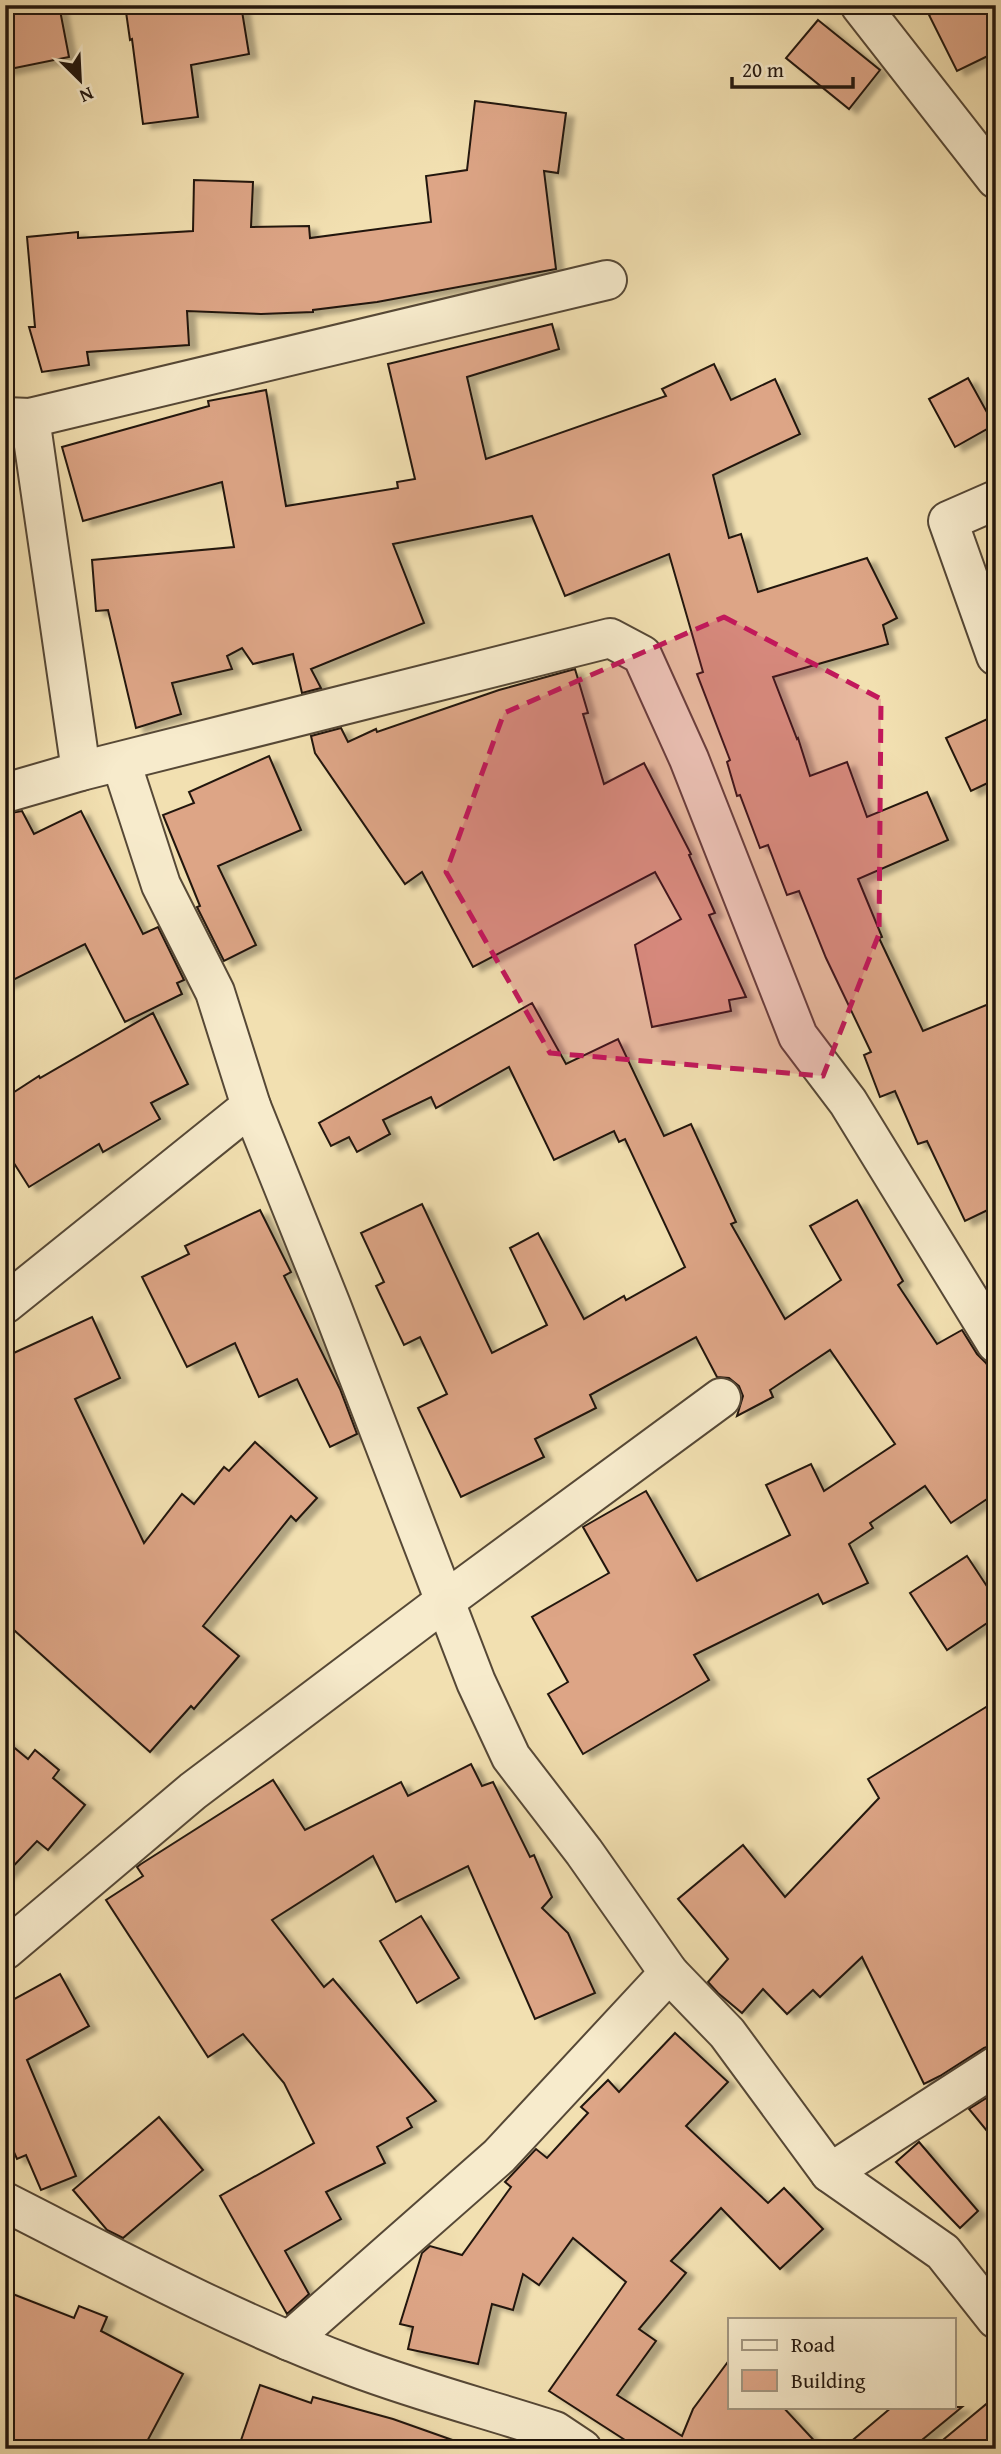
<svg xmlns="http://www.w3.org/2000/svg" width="1001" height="2454" font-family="'Gentium Book Plus',serif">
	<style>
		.building { fill: #dda586; stroke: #22160d; stroke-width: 2; filter: url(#shadow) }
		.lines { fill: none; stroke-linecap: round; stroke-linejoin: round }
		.minor-casing { stroke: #564836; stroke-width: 42 }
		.minor { stroke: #f7ebcc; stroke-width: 38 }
		.marked { fill: #c2185b; fill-opacity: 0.2; stroke: #c2185b; stroke-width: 5; stroke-dasharray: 14 9; stroke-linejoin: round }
	</style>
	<defs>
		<filter id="shadow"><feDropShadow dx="8" dy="4.5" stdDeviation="2" flood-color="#0004"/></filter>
	</defs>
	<rect width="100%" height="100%" fill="#f2e0b1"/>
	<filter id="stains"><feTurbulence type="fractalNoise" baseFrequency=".00286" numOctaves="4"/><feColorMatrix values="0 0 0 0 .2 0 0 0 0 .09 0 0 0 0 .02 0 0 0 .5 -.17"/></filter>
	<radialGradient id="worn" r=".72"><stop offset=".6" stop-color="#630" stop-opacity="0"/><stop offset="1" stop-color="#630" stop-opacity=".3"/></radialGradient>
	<g class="building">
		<path d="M 5,5 L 59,5 L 69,57 L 5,70 Z"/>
		<path d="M 125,5 L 241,5 L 249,54 L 191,65 L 198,117 L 143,124 L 132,39 L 130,40 Z"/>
		<path d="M 949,5 L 996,5 L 996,52 L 957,71 L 929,15 Z"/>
		<path d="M 818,20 L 880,70 L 849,109 L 786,58 Z"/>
		<path d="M 475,101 L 566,113 L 558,173 L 544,171 L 556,269 L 377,302 L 313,310 L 313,312 L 261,314 L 187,311 L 189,345 L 87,352 L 89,365 L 42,372 L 29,327 L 35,327 L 27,237 L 78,232 L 78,238 L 193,231 L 194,180 L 253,182 L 251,227 L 309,226 L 310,238 L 431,222 L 426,176 L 467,170 Z"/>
		<path d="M 552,324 L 559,349 L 467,377 L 486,459 L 666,396 L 662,389 L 714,364 L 731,400 L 775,379 L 800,434 L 713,475 L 729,538 L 741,534 L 758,592 L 867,558 L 897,618 L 883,625 L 888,644 L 773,677 L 797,739 L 798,738 L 810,776 L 847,762 L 867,817 L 927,792 L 948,840 L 858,879 L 882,937 L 879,938 L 923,1031 L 996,1001 L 996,1206 L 965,1221 L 927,1141 L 918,1144 L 895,1091 L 880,1097 L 864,1055 L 871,1052 L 826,958 L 799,891 L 787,895 L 768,845 L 760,848 L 740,795 L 737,796 L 727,762 L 730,760 L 697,674 L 703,672 L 669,554 L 565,596 L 532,516 L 393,544 L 424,623 L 311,669 L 321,688 L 302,693 L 293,654 L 253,664 L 242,648 L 227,656 L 232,669 L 172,683 L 181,714 L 136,728 L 108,610 L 96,611 L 92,560 L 234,547 L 222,482 L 83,521 L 62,447 L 209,406 L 208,401 L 266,390 L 286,506 L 398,488 L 397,482 L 415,479 L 388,364 Z"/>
		<path d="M 968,378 L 994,425 L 955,447 L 929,399 Z"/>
		<path d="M 575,669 L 588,713 L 583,714 L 604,784 L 644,763 L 691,854 L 689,855 L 715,913 L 709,915 L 746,997 L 729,1000 L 731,1011 L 652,1027 L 635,945 L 681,919 L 655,872 L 473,967 L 422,872 L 405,884 L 315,753 L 311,736 L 341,728 L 348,742 L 376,729 L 377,732 L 499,690 Z"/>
		<path d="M 996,715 L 996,779 L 971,791 L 946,738 Z"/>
		<path d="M 269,756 L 301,830 L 218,866 L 256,945 L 224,961 L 197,907 L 200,906 L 163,815 L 194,803 L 189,792 Z"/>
		<path d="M 22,811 L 34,834 L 81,811 L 143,934 L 158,927 L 184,980 L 177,983 L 182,994 L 125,1022 L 85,944 L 5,984 L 5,814 Z"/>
		<path d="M 532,1003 L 566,1064 L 618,1039 L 664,1136 L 691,1124 L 736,1222 L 731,1224 L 785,1319 L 841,1280 L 810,1226 L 857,1200 L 903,1281 L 898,1285 L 937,1344 L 962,1330 L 977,1354 L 986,1363 L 996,1380 L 996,1493 L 951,1523 L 925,1486 L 870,1523 L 873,1528 L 849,1544 L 868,1583 L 823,1604 L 818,1594 L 694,1655 L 709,1680 L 583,1754 L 548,1694 L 568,1682 L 532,1617 L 609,1573 L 583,1527 L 646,1491 L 697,1581 L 790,1535 L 766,1485 L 811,1464 L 824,1491 L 895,1444 L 830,1350 L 770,1390 L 773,1397 L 737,1416 L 743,1396 L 739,1386 L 729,1378 L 717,1377 L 696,1337 L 590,1395 L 596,1408 L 535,1439 L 544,1457 L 461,1497 L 418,1408 L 447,1394 L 420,1337 L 404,1345 L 376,1286 L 384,1282 L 361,1233 L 422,1204 L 492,1353 L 547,1325 L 510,1248 L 538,1233 L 584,1319 L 624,1296 L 626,1300 L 685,1267 L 625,1139 L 619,1142 L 614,1131 L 554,1160 L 509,1067 L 436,1108 L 431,1097 L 383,1120 L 390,1134 L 357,1152 L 349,1137 L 331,1146 L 319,1123 Z"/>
		<path d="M 153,1013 L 188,1084 L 151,1103 L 160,1119 L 103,1152 L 99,1144 L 29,1187 L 5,1149 L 5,1098 L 39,1076 L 40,1078 Z"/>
		<path d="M 260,1210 L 291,1272 L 284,1276 L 340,1389 L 357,1434 L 330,1447 L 297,1379 L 259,1397 L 235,1343 L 187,1367 L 142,1277 L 189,1254 L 185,1246 Z"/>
		<path d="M 92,1317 L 120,1378 L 75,1399 L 144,1543 L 182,1494 L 194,1504 L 224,1467 L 229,1471 L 255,1442 L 317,1498 L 296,1521 L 291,1516 L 203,1626 L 239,1656 L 194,1709 L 191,1706 L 150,1752 L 5,1622 L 5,1357 Z"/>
		<path d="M 967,1556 L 996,1600 L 996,1617 L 947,1650 L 910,1593 Z"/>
		<path d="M 996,1701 L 996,2044 L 984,2048 L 940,2076 L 924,2084 L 862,1957 L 820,1997 L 813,1990 L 787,2014 L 763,1989 L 742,2013 L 718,1993 L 708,1982 L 728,1959 L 678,1899 L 743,1845 L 785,1897 L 879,1798 L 868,1779 Z"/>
		<path d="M 5,1740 L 28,1759 L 35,1750 L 59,1770 L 53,1778 L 85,1805 L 48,1850 L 37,1841 L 5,1875 Z"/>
		<path d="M 471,1764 L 482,1786 L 493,1782 L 530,1857 L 534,1855 L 552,1897 L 542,1908 L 568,1933 L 595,1993 L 535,2019 L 468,1866 L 396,1902 L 373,1856 L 272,1920 L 324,1987 L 333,1979 L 436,2101 L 407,2118 L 412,2127 L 377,2147 L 385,2163 L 326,2192 L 341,2219 L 285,2251 L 309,2294 L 287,2314 L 220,2196 L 314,2143 L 284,2083 L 243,2034 L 208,2057 L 106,1900 L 143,1876 L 137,1867 L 141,1864 L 273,1780 L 305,1830 L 401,1782 L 408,1796 Z"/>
		<path d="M 421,1916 L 459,1978 L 417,2003 L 380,1941 Z"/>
		<path d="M 60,1974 L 89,2026 L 27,2060 L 76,2176 L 41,2190 L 26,2155 L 17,2159 L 5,2132 L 5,2004 Z"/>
		<path d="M 675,2033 L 728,2082 L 686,2126 L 768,2203 L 784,2188 L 823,2229 L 780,2269 L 721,2208 L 671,2261 L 686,2273 L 639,2329 L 656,2341 L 617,2395 L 682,2436 L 693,2409 L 730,2359 L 730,2407 L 783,2407 L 822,2449 L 639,2449 L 549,2391 L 626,2282 L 573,2238 L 539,2285 L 523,2274 L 513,2310 L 492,2304 L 478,2364 L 408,2349 L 413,2327 L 400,2324 L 422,2253 L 430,2246 L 462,2255 L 511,2187 L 505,2182 L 536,2149 L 547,2158 L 588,2113 L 581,2107 L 608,2080 L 619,2092 Z"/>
		<path d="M 996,2092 L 996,2142 L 969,2109 Z"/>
		<path d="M 159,2117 L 203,2170 L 123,2238 L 107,2230 L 73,2190 Z"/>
		<path d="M 919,2142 L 978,2211 L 960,2228 L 896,2162 Z"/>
		<path d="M 5,2291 L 74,2318 L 79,2306 L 107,2317 L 101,2331 L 183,2374 L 143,2449 L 5,2449 Z"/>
		<path d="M 260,2385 L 311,2403 L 313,2397 L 393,2419 L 458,2442 L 457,2449 L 238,2449 Z"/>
		<path d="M 996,2396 L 996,2449 L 932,2449 Z"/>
		<path d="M 892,2407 L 962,2407 L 911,2449 L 842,2449 Z"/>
	</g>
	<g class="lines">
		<g class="minor-casing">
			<g id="minor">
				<path d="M 860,5 L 996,179"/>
				<path d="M 5,417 L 30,418 L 607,280"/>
				<path d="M 30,418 L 81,771"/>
				<path d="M 996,500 L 948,521 L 996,656"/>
				<path d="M 121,762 L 161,885 L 215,992 L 251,1106 L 331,1305 L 476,1682 L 511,1757 L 584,1852 L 669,1973 L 727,2033 L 830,2173 L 943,2252 L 996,2319"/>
				<path d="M 5,793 L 81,771 L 610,638 L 642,655 L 689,759 L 798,1036 L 848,1102 L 996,1343"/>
				<path d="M 5,1304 L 251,1106"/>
				<path d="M 5,1950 L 193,1791 L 445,1601 L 721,1398"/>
				<path d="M 830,2173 L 996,2066"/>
				<path d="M 5,2202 C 119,2260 232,2321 352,2366 C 418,2391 487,2409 555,2431 L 582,2449"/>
				<path d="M 289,2341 L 499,2156 L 669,1973"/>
			</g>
		</g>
		<use href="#minor" class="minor"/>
	</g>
	<path class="marked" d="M 724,617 L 881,699 L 879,934 L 823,1076 L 550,1053 L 446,872 L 504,713 Z"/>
	<rect width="1001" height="2454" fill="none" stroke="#f2e0b1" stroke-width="28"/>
	<rect x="7" y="7" width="987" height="2440" fill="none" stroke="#22160d" stroke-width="3.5"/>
	<rect x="14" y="14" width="973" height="2426" fill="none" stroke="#22160d" stroke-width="2"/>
	<rect x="728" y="2318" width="228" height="91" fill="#f7ebcc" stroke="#a29680" stroke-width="2"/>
	<rect x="742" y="2340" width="35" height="10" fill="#f7ebcc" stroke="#a29680" stroke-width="2"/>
	<text x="791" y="2352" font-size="21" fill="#22160d">Road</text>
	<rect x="742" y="2370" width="35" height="21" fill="#dda586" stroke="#a29680" stroke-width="2"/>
	<text x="791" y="2388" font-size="21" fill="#22160d">Building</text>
	<g transform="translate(80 80) rotate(156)" stroke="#f7ebcc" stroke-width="5" paint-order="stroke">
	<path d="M0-5L12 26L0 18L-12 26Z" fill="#22160d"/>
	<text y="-10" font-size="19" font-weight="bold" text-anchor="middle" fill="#22160d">N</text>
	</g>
	<path d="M732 77v10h121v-10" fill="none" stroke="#22160d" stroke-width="3.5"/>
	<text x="742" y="77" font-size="21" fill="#22160d" stroke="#f7ebcc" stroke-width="5" paint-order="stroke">20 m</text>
	<rect width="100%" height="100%" filter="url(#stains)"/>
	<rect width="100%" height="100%" fill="url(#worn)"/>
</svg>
